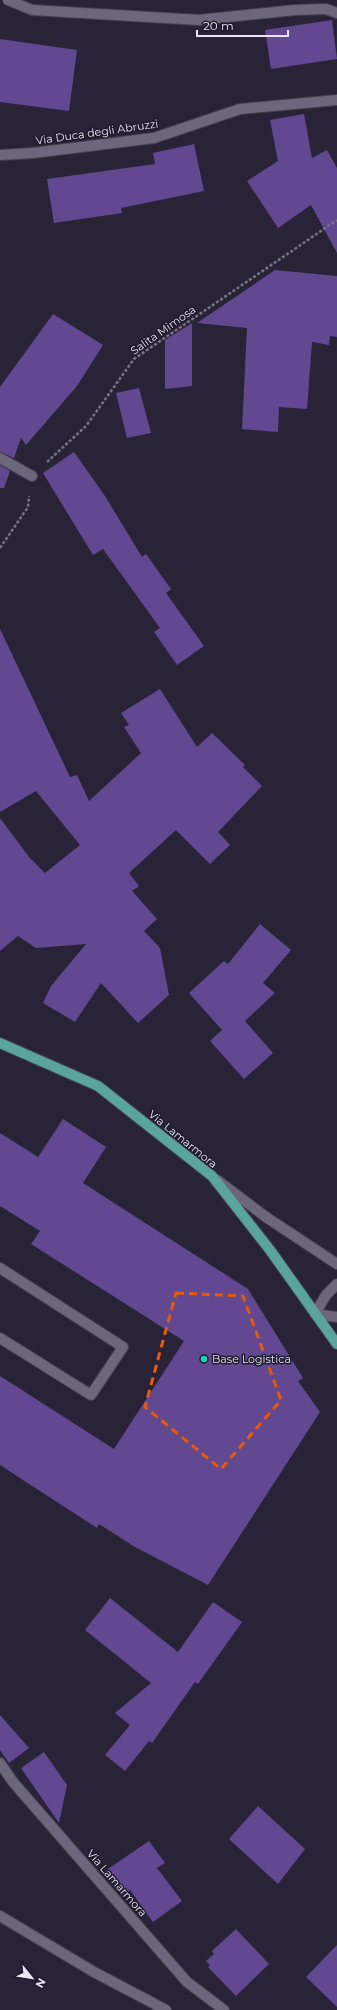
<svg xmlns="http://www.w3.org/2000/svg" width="337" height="2010" font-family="Montserrat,sans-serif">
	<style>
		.building { fill: #614891 }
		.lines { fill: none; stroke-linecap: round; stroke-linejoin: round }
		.minor-casing { stroke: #464151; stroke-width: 12 }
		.major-casing { stroke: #464151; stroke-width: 12 }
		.path { stroke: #797485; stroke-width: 2.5; stroke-dasharray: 3 2; stroke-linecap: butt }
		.minor { stroke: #6d677e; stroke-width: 10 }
		.major { stroke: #59a49b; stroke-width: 10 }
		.marked { fill: none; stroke: #e8590c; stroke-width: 3; stroke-dasharray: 8 5; stroke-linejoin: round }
		.poi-dot { fill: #18d5b2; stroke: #1f1a2c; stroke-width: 1.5 }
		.labels { text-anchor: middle; stroke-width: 3; stroke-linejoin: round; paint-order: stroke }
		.street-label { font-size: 11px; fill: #eae7f4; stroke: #1f1a2c }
		.poi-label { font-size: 11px; fill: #eae7f4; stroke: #1f1a2c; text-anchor: start }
	</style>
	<rect width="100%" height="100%" fill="#292337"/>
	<g class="building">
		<path d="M 332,20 L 337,59 L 271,69 L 265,30 Z"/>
		<path d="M 0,39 L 77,50 L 69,111 L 0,102 Z"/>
		<path d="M 304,114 L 312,158 L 327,150 L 337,168 L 337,253 L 311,205 L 278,228 L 247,181 L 278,161 L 270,120 Z"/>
		<path d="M 194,144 L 204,191 L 121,208 L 122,213 L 54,223 L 47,179 L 155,164 L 153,153 Z"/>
		<path d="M 275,270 L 337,276 L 337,337 L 330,336 L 329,345 L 312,342 L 307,409 L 279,407 L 278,432 L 242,429 L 247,328 L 197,323 Z"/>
		<path d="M 53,314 L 103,345 L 77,386 L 26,445 L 21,438 L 14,458 L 0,452 L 0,387 Z"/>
		<path d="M 192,323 L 192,386 L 165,389 L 165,340 Z"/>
		<path d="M 139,388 L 151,433 L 127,438 L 116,393 Z"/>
		<path d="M 74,452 L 105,496 L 142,557 L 146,554 L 171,589 L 166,593 L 204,646 L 177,665 L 154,632 L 160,628 L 103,549 L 93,555 L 43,473 Z"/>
		<path d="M 0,465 L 10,471 L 4,488 L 0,488 Z"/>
		<path d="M 0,629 L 70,777 L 77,775 L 89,801 L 141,753 L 124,727 L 129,725 L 121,713 L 160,689 L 197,747 L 212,733 L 245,765 L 243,767 L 262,786 L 218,832 L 230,845 L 210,864 L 176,830 L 129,873 L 139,886 L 132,891 L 157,919 L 144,931 L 160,948 L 169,995 L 138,1023 L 101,983 L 75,1022 L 43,1003 L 51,986 L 86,944 L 36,948 L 18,936 L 0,951 L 0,818 L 29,857 L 45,873 L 80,845 L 36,791 L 0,812 Z"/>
		<path d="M 260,924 L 291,950 L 263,983 L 275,993 L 245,1021 L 273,1053 L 244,1079 L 210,1041 L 222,1030 L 189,993 L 224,961 L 228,964 Z"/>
		<path d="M 63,1119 L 106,1147 L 83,1183 L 248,1289 L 303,1378 L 298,1381 L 320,1412 L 208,1585 L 135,1547 L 99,1524 L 97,1528 L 0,1465 L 0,1376 L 114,1449 L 184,1341 L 31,1244 L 40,1231 L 0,1206 L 0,1133 L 38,1157 Z"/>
		<path d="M 110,1598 L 178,1652 L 213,1602 L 242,1622 L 198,1684 L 195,1682 L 152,1743 L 149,1741 L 125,1771 L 105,1755 L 130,1725 L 115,1713 L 151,1683 L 85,1630 Z"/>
		<path d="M 0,1715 L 29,1748 L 9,1763 L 0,1750 Z"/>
		<path d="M 44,1752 L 67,1785 L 59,1823 L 21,1768 Z"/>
		<path d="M 258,1806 L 305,1849 L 278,1884 L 229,1839 Z"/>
		<path d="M 149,1841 L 165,1863 L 157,1868 L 182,1901 L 153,1922 L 130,1890 L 122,1895 L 105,1871 Z"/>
		<path d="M 236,1929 L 269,1964 L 236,1996 L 208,1967 L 210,1965 L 206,1961 L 214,1954 L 212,1951 Z"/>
		<path d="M 337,1945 L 337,2007 L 306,1977 Z"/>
	</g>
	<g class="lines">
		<g class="minor-casing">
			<g id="minor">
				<path d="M 8,0 L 32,10 L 199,20 L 295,10 L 326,9 L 337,13"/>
				<path d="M 0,155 L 33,153 L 154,138 L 240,109 L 337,100"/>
				<path d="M 0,458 L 32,476"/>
				<path d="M 217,1180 L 266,1217 L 337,1264"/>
				<path d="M 0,1268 L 123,1347 L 91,1395 L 0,1338"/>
				<path d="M 337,1284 L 326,1295 L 315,1314 L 337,1317"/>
				<path d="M 0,1763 L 13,1782 L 187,1982 L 224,2010"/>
				<path d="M 0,1916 L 94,1972 L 166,2010"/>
			</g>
		</g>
		<g class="major-casing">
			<path id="major" d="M 0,1043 L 98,1086 L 212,1176 L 270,1250 L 337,1344"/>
		</g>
		<g class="path">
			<path d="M 47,462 L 86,426 L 134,359 L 337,220"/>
			<path d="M 0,548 L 28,507 L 29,496"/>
		</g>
		<use href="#minor" class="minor"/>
		<use href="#major" class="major"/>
	</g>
	<path class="marked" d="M 176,1293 L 243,1296 L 281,1400 L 221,1469 L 145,1407 Z"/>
	<circle class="poi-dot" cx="204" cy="1359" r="4"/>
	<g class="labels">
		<g class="street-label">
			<text transform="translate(97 132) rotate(-8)" y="4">Via Duca degli Abruzzi</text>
			<text transform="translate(163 330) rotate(-35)" y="4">Salita Mimosa</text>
			<text transform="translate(183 1139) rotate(39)" y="4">Via Lamarmora</text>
			<text transform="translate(117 1883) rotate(49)" y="4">Via Lamarmora</text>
		</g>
		<g class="poi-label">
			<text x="212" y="1363">Base Logistica</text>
		</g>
	</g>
	<g transform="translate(32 1978) rotate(120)" stroke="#1f1a2c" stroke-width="3" paint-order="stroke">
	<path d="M0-3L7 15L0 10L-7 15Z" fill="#eae7f4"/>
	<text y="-6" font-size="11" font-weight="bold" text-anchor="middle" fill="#eae7f4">N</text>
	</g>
	<path d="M197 30v6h91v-6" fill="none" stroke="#eae7f4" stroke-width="2"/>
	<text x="203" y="30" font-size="12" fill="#eae7f4" stroke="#1f1a2c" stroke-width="3" paint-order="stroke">20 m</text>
</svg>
